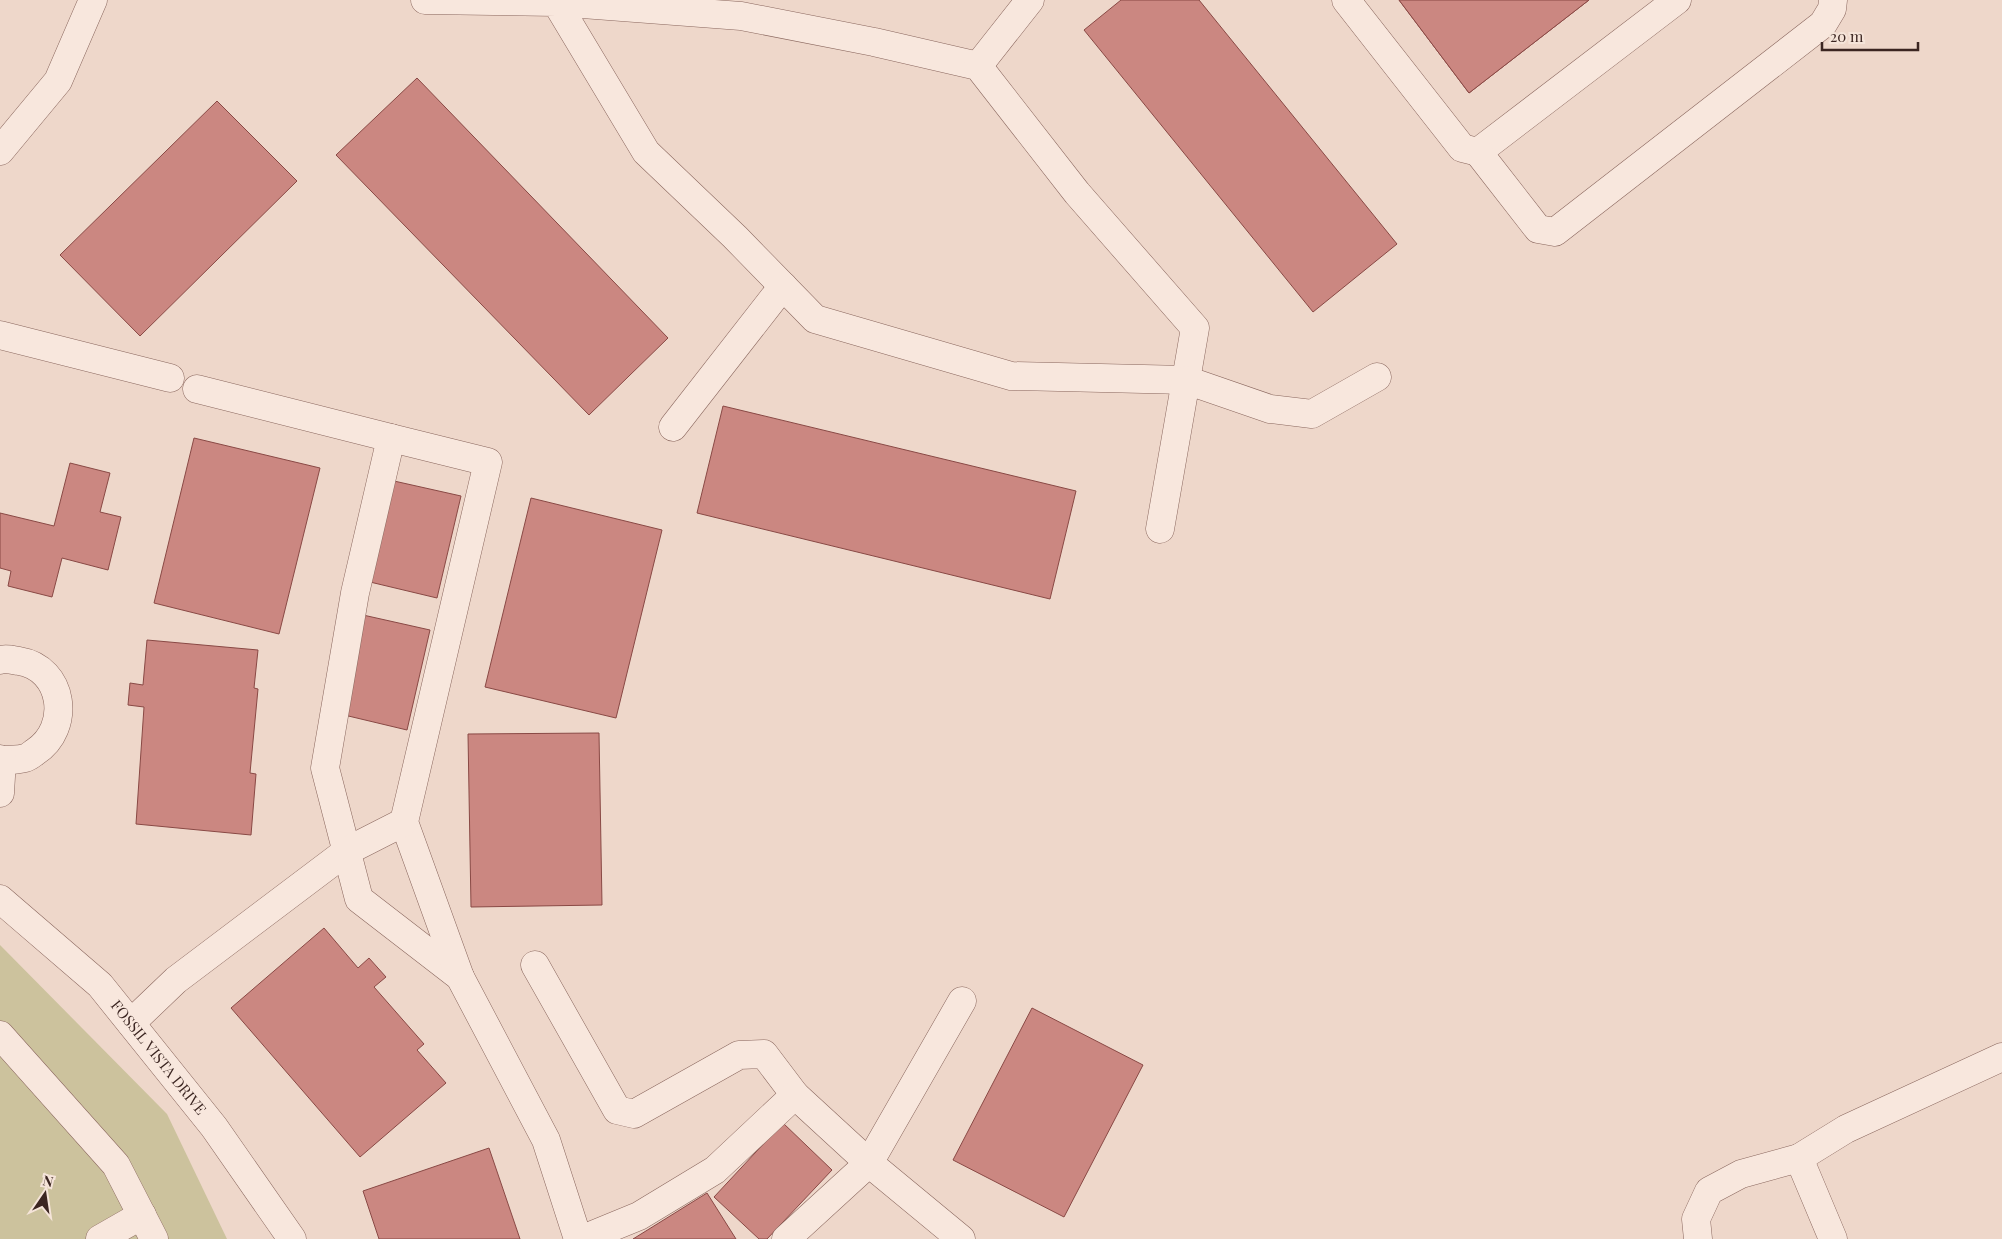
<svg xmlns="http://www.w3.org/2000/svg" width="2002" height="1239" font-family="'Playfair Display',serif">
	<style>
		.green { fill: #ccc29d }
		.building { fill: #cb8781; stroke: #894945 }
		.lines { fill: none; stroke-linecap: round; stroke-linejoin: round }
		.minor-casing { stroke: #8a675e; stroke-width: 29 }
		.minor { stroke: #f8e7dd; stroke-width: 28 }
		.labels { text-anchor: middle; stroke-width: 4; stroke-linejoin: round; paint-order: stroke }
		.street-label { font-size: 15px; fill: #3b2521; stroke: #f5e4d9 }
	</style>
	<rect width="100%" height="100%" fill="#eed7ca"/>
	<path class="green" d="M 0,945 L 167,1114 L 227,1239 L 0,1239 Z"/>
	<g class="building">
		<path d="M 1121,0 L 1199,0 L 1397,244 L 1313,312 L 1084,30 Z"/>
		<path d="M 1399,0 L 1589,0 L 1469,93 Z"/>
		<path d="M 1399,0 L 1589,0 L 1469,93 Z"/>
		<path d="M 417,78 L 668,338 L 589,415 L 336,155 Z"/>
		<path d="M 217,101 L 297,181 L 140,336 L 60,255 Z"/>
		<path d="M 723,406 L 1076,491 L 1050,599 L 697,513 Z"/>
		<path d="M 194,438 L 320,468 L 279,634 L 154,603 Z"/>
		<path d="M 70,463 L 110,473 L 100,512 L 121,517 L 108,570 L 62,558 L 52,597 L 8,586 L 11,571 L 0,568 L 0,513 L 54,526 Z"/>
		<path d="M 394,481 L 461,496 L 437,598 L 370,582 Z"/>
		<path d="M 531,498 L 662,530 L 616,718 L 485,687 Z"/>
		<path d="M 363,615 L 430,630 L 407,730 L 340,714 Z"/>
		<path d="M 147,640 L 258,650 L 254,688 L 258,689 L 250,773 L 256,774 L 251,835 L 136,824 L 144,707 L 128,705 L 130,683 L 143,685 Z"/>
		<path d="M 599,733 L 602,905 L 471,907 L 468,734 Z"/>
		<path d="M 324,928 L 358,968 L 369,958 L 386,977 L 374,987 L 424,1044 L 417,1050 L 446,1083 L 360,1157 L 231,1008 Z"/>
		<path d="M 1032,1008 L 1143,1065 L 1064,1217 L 953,1160 Z"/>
		<path d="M 783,1123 L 832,1170 L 767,1239 L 759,1239 L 714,1197 Z"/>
		<path d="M 489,1148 L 520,1239 L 379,1239 L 363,1191 Z"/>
		<path d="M 707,1193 L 736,1239 L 633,1239 Z"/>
	</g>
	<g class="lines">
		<g class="minor-casing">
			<g id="minor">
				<path d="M 425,0 L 556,2 L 741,16 L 874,42 L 978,66 L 1077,193 L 1195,328 L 1186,380 L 1011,376 L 815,319 L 735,237 L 646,152 L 556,2 L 556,0"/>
				<path d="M 1346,0 L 1462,148 L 1478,152 L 1677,0"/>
				<path d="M 978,66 L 1030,0"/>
				<path d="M 0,151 L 58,81 L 93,0"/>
				<path d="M 1478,152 L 1538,229 L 1555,232 L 1823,24 L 1832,9 L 1833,0"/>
				<path d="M 0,335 L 170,378"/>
				<path d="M 197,389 L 391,438 L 355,593 L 325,768 L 359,899 L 460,977 L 546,1140 L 578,1239"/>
				<path d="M 673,427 L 783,286"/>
				<path d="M 391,438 L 488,462 L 404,822 L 460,977"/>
				<path d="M 1160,529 L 1186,380 L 1270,409 L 1312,414 L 1377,377"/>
				<path d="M 0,660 C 6,658 13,660 19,661 C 64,668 72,728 35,752 C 32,754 29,757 25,758 C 18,760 10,760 2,760 L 0,759"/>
				<path d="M 0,793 L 2,760"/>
				<path id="s1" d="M 0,899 L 100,985 L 214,1127 L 292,1239"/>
				<path d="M 535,965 L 617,1110 L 634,1114 L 739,1055 L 764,1054 L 795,1095"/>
				<path d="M 131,1023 L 176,980 L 347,851 L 404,822"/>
				<path d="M 0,1035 L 116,1165 L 154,1239"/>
				<path d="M 1799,1158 L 1833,1239"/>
				<path d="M 100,1239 L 142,1215"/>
				<path d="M 583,1239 L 639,1216 L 715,1170 L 795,1095 L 869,1163 L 961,1239"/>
				<path d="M 786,1239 L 869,1163 L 962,1001"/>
				<path d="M 1698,1239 L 1696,1219 L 1709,1191 L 1741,1174 L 1799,1158 L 1846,1129 L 2002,1057"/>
			</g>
		</g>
		<use href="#minor" class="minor"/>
	</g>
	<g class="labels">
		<g class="street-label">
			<text dy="5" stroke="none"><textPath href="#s1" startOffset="225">FOSSIL VISTA DRIVE</textPath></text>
		</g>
	</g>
	<g transform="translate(45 1194) rotate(13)" stroke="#f5e4d9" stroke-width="4" paint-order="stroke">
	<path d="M0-4L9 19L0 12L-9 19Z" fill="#3b2521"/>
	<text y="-8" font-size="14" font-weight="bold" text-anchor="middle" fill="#3b2521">N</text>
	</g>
	<path d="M1822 42v8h96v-8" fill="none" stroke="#3b2521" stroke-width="2.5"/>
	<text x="1830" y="42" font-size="15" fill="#3b2521" stroke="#f5e4d9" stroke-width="4" paint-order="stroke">20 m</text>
</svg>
